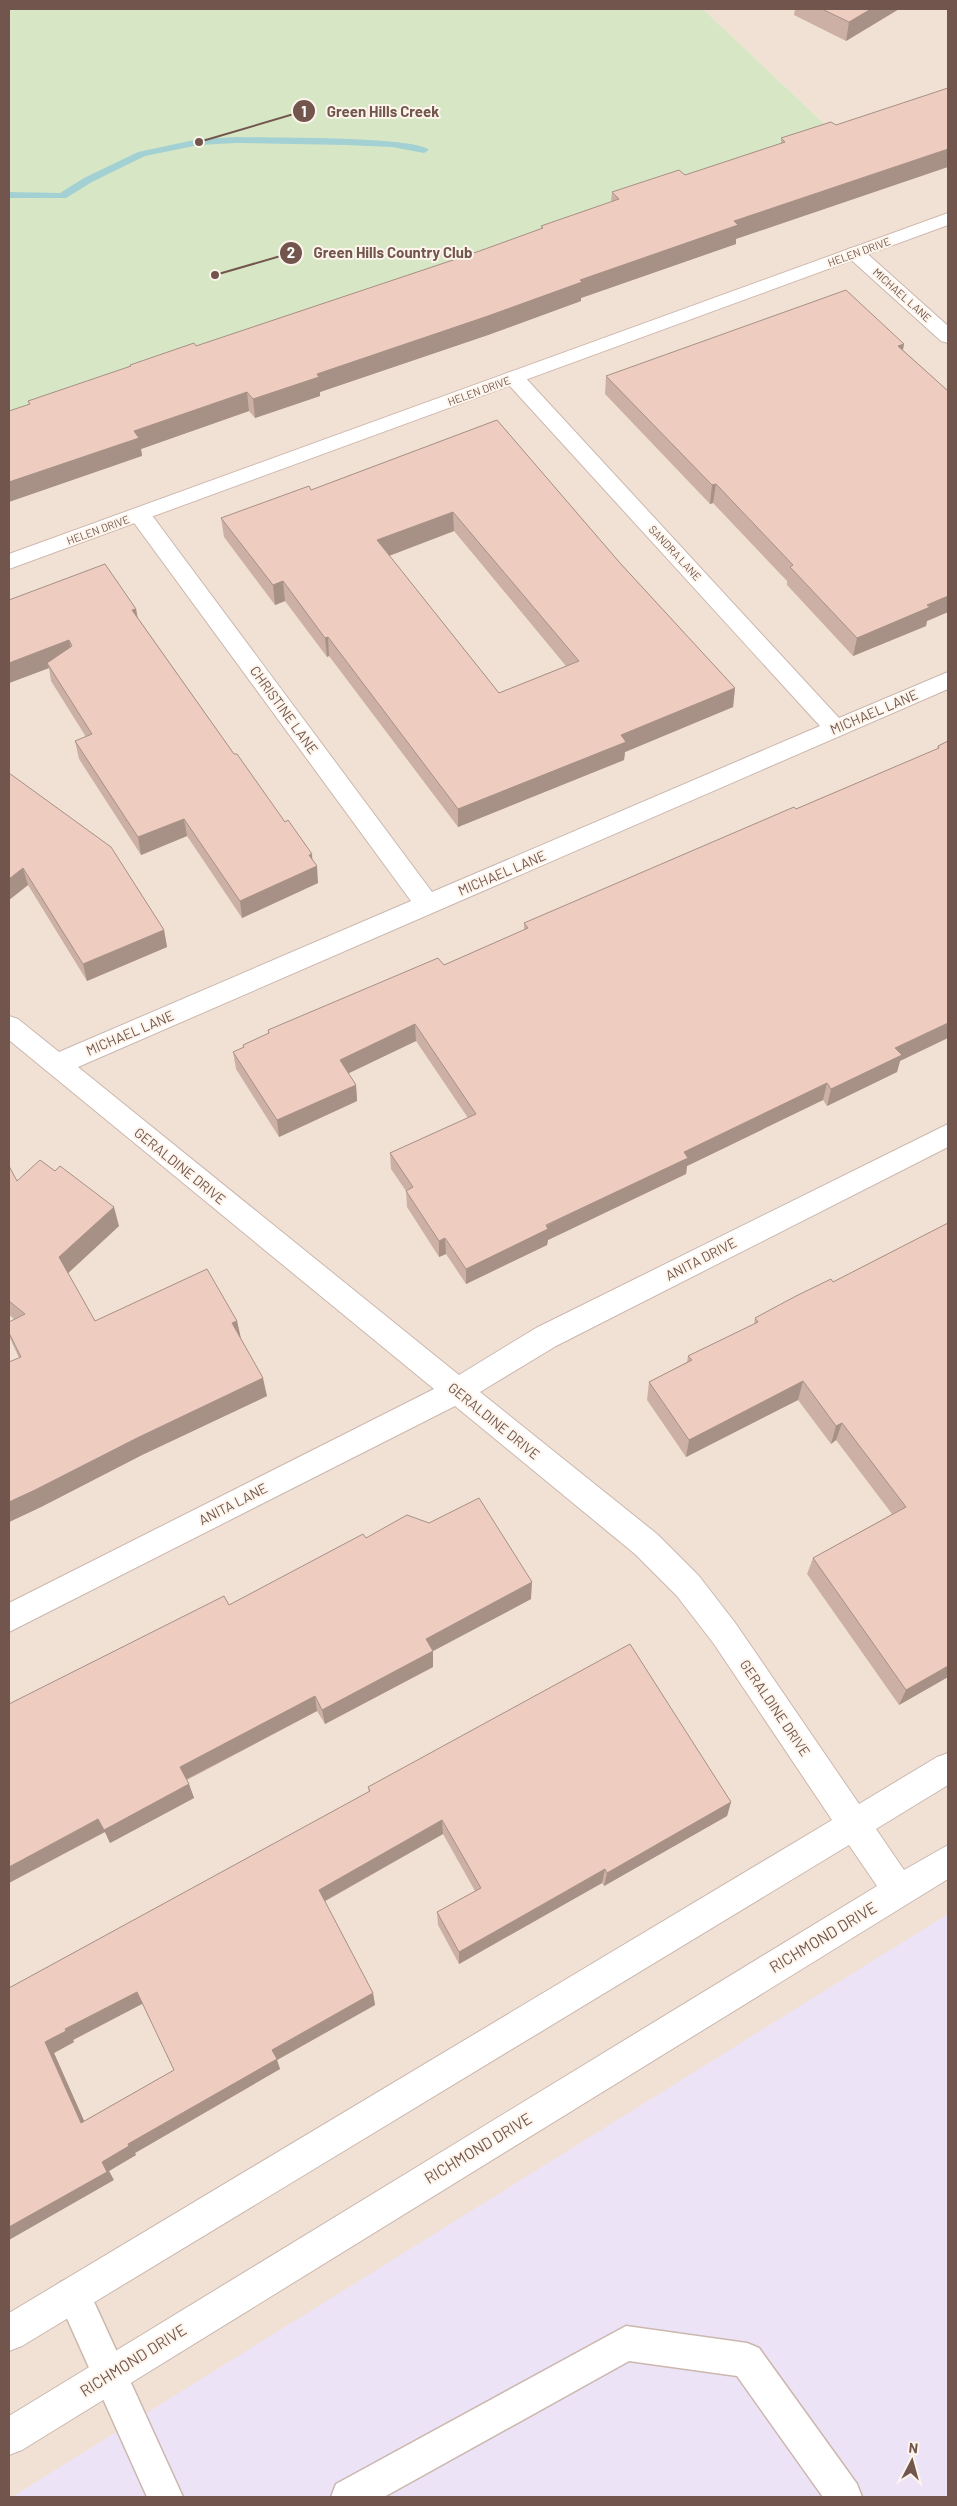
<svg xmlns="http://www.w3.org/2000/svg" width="957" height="2506" font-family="Barlow,sans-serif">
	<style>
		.residential { fill: #f1e1d5 }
		.education { fill: #ede3f7 }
		.green { fill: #d7e7c6 }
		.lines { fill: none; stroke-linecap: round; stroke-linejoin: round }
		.stream { fill: #a3d1d3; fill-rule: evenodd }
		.lane-casing { stroke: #cbb7ad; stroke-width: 3 }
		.street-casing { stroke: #cbb7ad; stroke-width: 2 }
		.secondary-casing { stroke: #d0b9ae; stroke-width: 2 }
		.lane { fill: #fff; fill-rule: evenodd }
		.street { fill: #fff; fill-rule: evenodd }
		.secondary { fill: #fff; fill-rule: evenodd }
		.wall { fill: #cdb0a5; fill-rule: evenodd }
		.shaded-wall { fill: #a79086 }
		.building { fill: #eecdc0; stroke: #a79086; fill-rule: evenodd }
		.labels { text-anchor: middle; stroke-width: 4; stroke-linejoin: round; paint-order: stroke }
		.far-street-label { font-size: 11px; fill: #72564d; stroke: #fdf5ec }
		.street-label { font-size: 14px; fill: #72564d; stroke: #fdf5ec }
		.near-street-label { font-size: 16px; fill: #72564d; stroke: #fdf5ec }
		.leader { fill: none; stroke: #72564d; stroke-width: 2 }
		.callout-dot { fill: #72564d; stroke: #fdf5ec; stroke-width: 2 }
		.mark-label { font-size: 15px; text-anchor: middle; font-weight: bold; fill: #fff }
		.callout-label { font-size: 15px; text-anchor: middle; font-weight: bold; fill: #72564d; stroke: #fdf5ec; stroke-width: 4; stroke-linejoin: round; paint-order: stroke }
	</style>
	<rect width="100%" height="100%" fill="#faf0e6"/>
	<path class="residential" d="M 703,9 L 948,9 L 948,2497 L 9,2497 L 9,417 L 834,133 Z"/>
	<path class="education" d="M 948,1914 L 948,2497 L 12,2497 Z"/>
	<path class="green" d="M 9,9 L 703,9 L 835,134 L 9,417 Z"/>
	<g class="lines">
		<path class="stream" d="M 236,137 C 266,138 413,136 429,150 L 424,153 L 392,147 L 345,145 L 236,143 L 199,145 L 145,156 L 92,182 L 66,198 L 9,198 L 9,192 L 60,193 L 84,178 L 138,152 L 199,139 Z"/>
		<g class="lane-casing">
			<g id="lane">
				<path d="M 73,2277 L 85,2282 L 183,2497 L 147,2497 L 56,2294 L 61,2282 Z"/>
				<path d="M 626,2326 L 747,2343 L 759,2348 L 857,2484 L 862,2497 L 823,2497 L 737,2376 L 629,2361 L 384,2497 L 331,2497 L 336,2484 Z"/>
			</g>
		</g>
		<g class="street-casing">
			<g id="street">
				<path d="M 855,247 L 862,249 L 948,326 L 948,343 L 941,341 L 848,257 L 845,253 L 848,249 Z"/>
				<path d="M 514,371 L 521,373 L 839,718 L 948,672 L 948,689 L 78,1067 L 459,1375 L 536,1328 L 948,1124 L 948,1147 L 556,1346 L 480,1392 L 657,1534 L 699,1576 L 736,1624 L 859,1804 L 937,1757 L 948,1753 L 948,1785 L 876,1829 L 904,1870 L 948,1845 L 948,1879 L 22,2450 L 9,2455 L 9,2416 L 877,1886 L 849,1845 L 22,2346 L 9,2351 L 9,2313 L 832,1820 L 714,1644 L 677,1596 L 635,1554 L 455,1406 L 9,1632 L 9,1603 L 434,1389 L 9,1040 L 9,1016 L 18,1019 L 59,1052 L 411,901 L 132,520 L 129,515 L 132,510 L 140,508 L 148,510 L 432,892 L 820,726 L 507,383 L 504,378 L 507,373 Z"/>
			</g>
		</g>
		<g class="secondary-casing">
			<path id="secondary" d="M 948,213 L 948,225 L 9,569 L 9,554 Z"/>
		</g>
		<use href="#lane" class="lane"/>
		<use href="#street" class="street"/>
		<use href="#secondary" class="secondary"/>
	</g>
	<g class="wall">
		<path d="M 795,9 L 899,9 L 846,41 L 794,15 Z"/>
		<path d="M 831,122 L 736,239 L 736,244 L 581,298 L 581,301 L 488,335 L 320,392 L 320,396 L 255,418 L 249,411 L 141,449 L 142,456 L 29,404 L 28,401 L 130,367 L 130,365 L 196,346 L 474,253 L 541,229 L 541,226 L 611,202 L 612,192 L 685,175 L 781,143 L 781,138 Z"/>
		<path d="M 904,344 L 903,350 L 948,391 L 948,612 L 927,621 L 926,626 L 853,656 L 787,585 L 787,581 L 713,503 L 710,504 L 605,394 L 606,376 Z"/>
		<path d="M 497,420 L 620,563 L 735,688 L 733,707 L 625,752 L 624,760 L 458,827 L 329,656 L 327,657 L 285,601 L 275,605 L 224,537 L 221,518 L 311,490 ZM 454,531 L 566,666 L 499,693 L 389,556 Z"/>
		<path d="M 9,600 L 136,609 L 138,618 L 234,754 L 313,860 L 318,883 L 242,918 L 187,836 L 141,855 L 79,759 L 75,741 L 86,737 L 51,681 L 49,668 L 9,683 Z"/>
		<path d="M 948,741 L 900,1061 L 897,1072 L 827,1106 L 823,1100 L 687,1166 L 686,1174 L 548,1240 L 547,1245 L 466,1284 L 446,1254 L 439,1257 L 407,1207 L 406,1191 L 391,1169 L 390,1153 L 468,1118 L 416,1041 L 348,1073 L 356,1085 L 357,1101 L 279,1137 L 236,1069 L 233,1052 L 243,1048 L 243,1045 L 268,1034 L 268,1030 L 444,965 L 524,930 L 524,923 L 796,809 L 937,749 L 938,746 Z"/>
		<path d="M 9,773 L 164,930 L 167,947 L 87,981 L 28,885 L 9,900 Z"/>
		<path d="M 9,1166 L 17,1181 L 119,1226 L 68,1273 L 95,1321 L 237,1321 L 241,1339 L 267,1396 L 142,1455 L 41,1507 L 9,1522 L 9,1362 L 19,1358 L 9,1336 L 9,1322 L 14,1319 L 9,1315 Z"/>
		<path d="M 948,1223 L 948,1677 L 899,1705 L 807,1574 L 813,1558 L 892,1514 L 836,1440 L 831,1444 L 798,1400 L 686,1457 L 647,1400 L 649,1382 L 687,1362 L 688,1356 L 754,1324 L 755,1318 L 833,1282 Z"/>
		<path d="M 366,1538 L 531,1599 L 433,1651 L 433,1667 L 325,1724 L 317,1711 L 187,1780 L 194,1798 L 110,1843 L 105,1832 L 229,1605 Z"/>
		<path d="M 368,1787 L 731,1802 L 727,1816 L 604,1886 L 602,1883 L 459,1964 L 438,1925 L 437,1912 L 475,1891 L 443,1834 L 324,1902 L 373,1993 L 375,2005 L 277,2060 L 280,2069 L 135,2153 L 136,2155 L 109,2171 L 114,2180 L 9,1988 L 369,1792 ZM 143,2003 L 174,2070 L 84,2121 L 54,2053 L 74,2042 L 73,2040 Z"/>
	</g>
	<g class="shaded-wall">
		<path d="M 871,9 L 899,9 L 846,41 L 849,22 Z"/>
		<path d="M 948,149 L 948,167 L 736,239 L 736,244 L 581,298 L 581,301 L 488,335 L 320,392 L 320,396 L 255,418 L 253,399 L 317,374 L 580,280 L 734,221 Z"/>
		<path d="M 904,344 L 900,363 L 898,346 Z"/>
		<path d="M 247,392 L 249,411 L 141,449 L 142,456 L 9,502 L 9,482 L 134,431 Z"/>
		<path d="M 716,484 L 713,503 L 710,504 L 712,485 Z"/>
		<path d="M 453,512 L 454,531 L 378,560 L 377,540 Z"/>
		<path d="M 283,581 L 285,601 L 275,605 L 273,585 Z"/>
		<path d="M 948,596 L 948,612 L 927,621 L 926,626 L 853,656 L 857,638 L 927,605 Z"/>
		<path d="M 136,609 L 139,627 L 132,610 Z"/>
		<path d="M 328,637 L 329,656 L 327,657 L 325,638 Z"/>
		<path d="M 69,640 L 73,659 L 47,663 L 49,668 L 9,683 L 9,663 Z"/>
		<path d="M 735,688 L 733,707 L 625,752 L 624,760 L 458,827 L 458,809 L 621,735 Z"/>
		<path d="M 184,819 L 187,836 L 141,855 L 138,837 Z"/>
		<path d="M 312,854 L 313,867 L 317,866 L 318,883 L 242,918 L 240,901 Z"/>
		<path d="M 23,868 L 28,885 L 9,900 L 9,879 Z"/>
		<path d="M 164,930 L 167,947 L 87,981 L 83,964 Z"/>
		<path d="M 948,1023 L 948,1038 L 900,1061 L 897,1072 L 827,1106 L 831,1089 L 895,1048 Z"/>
		<path d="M 415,1024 L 416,1041 L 341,1077 L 340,1060 Z"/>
		<path d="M 827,1083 L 823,1100 L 687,1166 L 686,1174 L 548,1240 L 547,1245 L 466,1284 L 466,1269 L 684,1152 Z"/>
		<path d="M 356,1085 L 357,1101 L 279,1137 L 277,1120 Z"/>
		<path d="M 114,1207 L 119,1226 L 65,1276 L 59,1257 Z"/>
		<path d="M 445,1238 L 446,1254 L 439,1257 L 439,1241 Z"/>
		<path d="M 237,1321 L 241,1339 L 232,1323 Z"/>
		<path d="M 263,1378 L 267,1396 L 142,1455 L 41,1507 L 9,1522 L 9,1502 L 137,1438 Z"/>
		<path d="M 803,1381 L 798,1400 L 686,1457 L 689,1440 Z"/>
		<path d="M 842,1423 L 836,1440 L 831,1444 L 836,1426 Z"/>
		<path d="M 532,1582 L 531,1599 L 433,1651 L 433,1667 L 325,1724 L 322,1710 L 426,1639 Z"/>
		<path d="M 948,1666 L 948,1677 L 899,1705 L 906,1690 Z"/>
		<path d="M 315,1696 L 317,1711 L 185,1780 L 180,1767 Z"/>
		<path d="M 189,1784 L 194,1798 L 110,1843 L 105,1832 L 9,1883 L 9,1867 L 98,1819 Z"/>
		<path d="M 731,1802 L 727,1816 L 604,1886 L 607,1873 Z"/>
		<path d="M 442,1820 L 443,1834 L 321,1903 L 319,1890 Z"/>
		<path d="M 605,1869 L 602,1883 L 459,1964 L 459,1952 Z"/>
		<path d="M 137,1992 L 144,2003 L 73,2040 L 74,2042 L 54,2053 L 89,2132 L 81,2123 L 45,2042 L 65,2029 Z"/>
		<path d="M 373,1993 L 375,2005 L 277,2060 L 280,2069 L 135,2153 L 136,2155 L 109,2171 L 114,2180 L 9,2240 L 9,2227 L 128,2144 L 272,2050 Z"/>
	</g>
	<g class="building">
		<path d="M 822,9 L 871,9 L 849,22 Z"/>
		<path d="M 948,88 L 948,149 L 734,221 L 738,225 L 580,280 L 582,282 L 488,316 L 317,374 L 319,377 L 253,399 L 247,392 L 134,431 L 139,438 L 9,482 L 9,411 L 30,404 L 28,401 L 131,366 L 130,365 L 194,343 L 196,346 L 474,253 L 543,228 L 541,226 L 619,199 L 612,192 L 679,170 L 685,175 L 785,142 L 781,138 L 831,122 L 836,125 Z"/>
		<path d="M 846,290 L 904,344 L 898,346 L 948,391 L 948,596 L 927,605 L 930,607 L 857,638 L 790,567 L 793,565 L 716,484 L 712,485 L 606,376 Z"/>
		<path d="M 497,420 L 620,563 L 735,688 L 621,735 L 626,742 L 458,809 L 328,637 L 325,638 L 283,581 L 273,585 L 221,518 L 309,486 L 311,490 ZM 453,512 L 579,661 L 499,693 L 377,540 Z"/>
		<path d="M 105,564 L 136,609 L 132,610 L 234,754 L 237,754 L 285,822 L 288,820 L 312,854 L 309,855 L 317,866 L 240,901 L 184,819 L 138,837 L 75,741 L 92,734 L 47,663 L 72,646 L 69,640 L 9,663 L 9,600 Z"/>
		<path d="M 948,741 L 948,1023 L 895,1048 L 902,1055 L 831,1089 L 827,1083 L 684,1152 L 688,1158 L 546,1225 L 548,1229 L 466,1269 L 445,1238 L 439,1241 L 406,1191 L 413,1187 L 390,1153 L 476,1114 L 415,1024 L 340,1060 L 356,1085 L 277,1120 L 233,1052 L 244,1047 L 243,1045 L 269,1033 L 268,1030 L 438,958 L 444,965 L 528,928 L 524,923 L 794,807 L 796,809 L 939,748 L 938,746 Z"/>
		<path d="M 9,773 L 111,847 L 164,930 L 83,964 L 23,868 L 9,879 Z"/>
		<path d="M 40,1160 L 55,1171 L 60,1166 L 114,1207 L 59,1257 L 95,1321 L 207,1269 L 237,1321 L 232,1323 L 263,1378 L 137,1438 L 35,1490 L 9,1502 L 9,1362 L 21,1357 L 9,1333 L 9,1322 L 25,1314 L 9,1301 L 9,1166 L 17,1181 Z"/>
		<path d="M 948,1223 L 948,1666 L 906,1690 L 813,1558 L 906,1507 L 842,1423 L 836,1426 L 803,1381 L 689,1440 L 649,1382 L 692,1360 L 688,1356 L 758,1322 L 755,1318 L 796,1296 L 831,1279 L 833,1282 Z"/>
		<path d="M 479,1498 L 532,1582 L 426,1639 L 433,1651 L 322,1710 L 315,1696 L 180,1767 L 189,1784 L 104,1830 L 98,1819 L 9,1867 L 9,1704 L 224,1596 L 229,1605 L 363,1534 L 366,1538 L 407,1515 L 429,1523 Z"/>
		<path d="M 630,1644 L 731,1802 L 607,1873 L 605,1869 L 459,1952 L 437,1912 L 481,1888 L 442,1820 L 319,1890 L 373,1993 L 272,2050 L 277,2059 L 128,2144 L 129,2146 L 102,2162 L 107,2172 L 9,2227 L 9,1988 L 370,1791 L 368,1787 ZM 137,1992 L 174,2070 L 81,2123 L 45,2042 L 66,2031 L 65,2029 Z"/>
	</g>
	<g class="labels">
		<g class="far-street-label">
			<text transform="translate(859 252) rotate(-20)" y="4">HELEN DRIVE</text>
			<text transform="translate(902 295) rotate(42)" y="4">MICHAEL LANE</text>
			<text transform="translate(479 391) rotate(-20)" y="4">HELEN DRIVE</text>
			<text transform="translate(98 530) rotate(-20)" y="4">HELEN DRIVE</text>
			<text transform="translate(675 553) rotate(47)" y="4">SANDRA LANE</text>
		</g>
		<g class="street-label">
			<text transform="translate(284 710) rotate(54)" y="5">CHRISTINE LANE</text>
			<text transform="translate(874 712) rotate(-23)" y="5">MICHAEL LANE</text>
			<text transform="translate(502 873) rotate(-23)" y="5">MICHAEL LANE</text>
			<text transform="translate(130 1033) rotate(-23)" y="5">MICHAEL LANE</text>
			<text transform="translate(180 1166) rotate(39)" y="5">GERALDINE DRIVE</text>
			<text transform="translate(701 1259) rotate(-27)" y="5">ANITA DRIVE</text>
			<text transform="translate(494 1421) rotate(39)" y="5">GERALDINE DRIVE</text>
			<text transform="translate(233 1504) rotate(-27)" y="5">ANITA LANE</text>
			<text transform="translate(775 1708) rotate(56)" y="5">GERALDINE DRIVE</text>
		</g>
		<g class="near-street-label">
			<text transform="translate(823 1937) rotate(-31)" y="6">RICHMOND DRIVE</text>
			<text transform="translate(478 2148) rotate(-31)" y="6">RICHMOND DRIVE</text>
			<text transform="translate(133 2360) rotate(-32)" y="6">RICHMOND DRIVE</text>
		</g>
	</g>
	<path class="leader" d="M199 142L304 111M215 275L291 253"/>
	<g class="callout-dot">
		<circle cx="199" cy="142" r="5"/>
		<circle cx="215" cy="275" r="5"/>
		<circle cx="304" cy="111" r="12"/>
		<circle cx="291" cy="253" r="12"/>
	</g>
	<g class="mark-label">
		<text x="304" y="117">1</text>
		<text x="291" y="258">2</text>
	</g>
	<g class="callout-label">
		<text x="383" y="117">Green Hills Creek</text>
		<text x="393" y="258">Green Hills Country Club</text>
	</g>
	<rect width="957" height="2506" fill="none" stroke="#72564d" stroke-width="20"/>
	<g transform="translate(912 2461) rotate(6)" stroke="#fdf5ec" stroke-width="4" paint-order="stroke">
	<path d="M0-4L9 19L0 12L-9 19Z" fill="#72564d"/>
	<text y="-8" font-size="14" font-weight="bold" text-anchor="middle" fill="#72564d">N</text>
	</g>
</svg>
